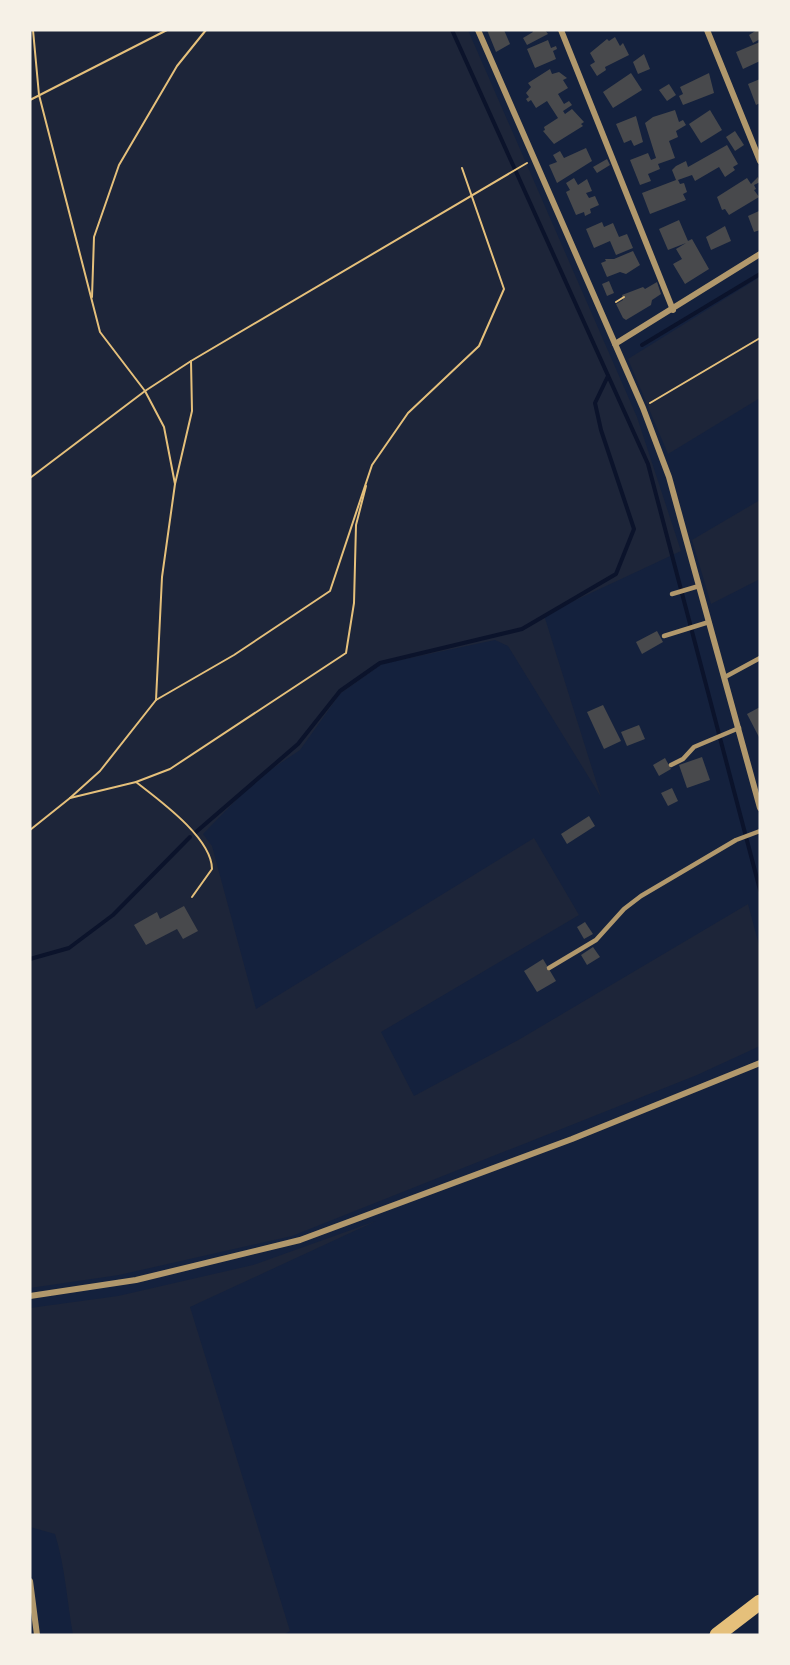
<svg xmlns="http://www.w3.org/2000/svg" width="790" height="1665" font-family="'PT Sans Narrow',sans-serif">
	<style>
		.green { fill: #1d2539 }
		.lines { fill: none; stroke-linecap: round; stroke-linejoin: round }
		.stream { stroke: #0b132b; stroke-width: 4 }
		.building { fill: #48494c }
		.path { stroke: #e5c07b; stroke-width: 2 }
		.service { stroke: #b1986c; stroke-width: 4.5 }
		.minor { stroke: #b1986c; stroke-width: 6 }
		.trunk { stroke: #e5c07b; stroke-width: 15 }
	</style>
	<rect width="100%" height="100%" fill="#14213d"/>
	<g class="green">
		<path d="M 30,30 L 468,30 L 637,417 L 681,551 L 544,615 L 601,797 L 508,646 L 495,640 L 382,664 L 340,694 L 300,750 L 257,779 L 203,834 L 212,846 L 256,1009 L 534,838 L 579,915 L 381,1032 L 414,1096 L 520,1039 L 748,904 L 760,949 L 760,1046 L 697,1075 L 292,1236 L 119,1275 L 30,1288 Z"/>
		<path d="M 760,277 L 760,398 L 668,454 L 628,359 Z"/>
		<path d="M 760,500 L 760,579 L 711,604 L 692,540 Z"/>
		<path d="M 376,1221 L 190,1307 L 290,1631 L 283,1635 L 73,1635 C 67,1601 65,1566 55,1534 L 30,1527 L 30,1308 L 118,1296 L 253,1265 Z"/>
	</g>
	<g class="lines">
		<g class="stream">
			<path d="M 452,30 L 648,464 L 760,890"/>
			<path d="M 642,345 L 760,274"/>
			<path d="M 196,832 L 298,744 L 340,691 L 380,663 L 522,629 L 616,574 L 634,529 L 601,430 L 595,403 L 608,376"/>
			<path d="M 30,959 L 69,948 L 113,915 L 190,837"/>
		</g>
	</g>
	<g class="building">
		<path d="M 487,30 L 504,30 L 510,44 L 496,52 Z"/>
		<path d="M 532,30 L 545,30 L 548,34 L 527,45 L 523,38 L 533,32 Z"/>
		<path d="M 757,30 L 760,30 L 760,39 L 753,43 L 749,35 Z"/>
		<path d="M 615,37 L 620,46 L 623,43 L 629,55 L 605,67 L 606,70 L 597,76 L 590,65 L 595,62 L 590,53 L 607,39 L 609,41 Z"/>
		<path d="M 548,40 L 551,48 L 556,46 L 557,49 L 553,51 L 556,59 L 535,68 L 527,49 Z"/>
		<path d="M 760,42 L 760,61 L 743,69 L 736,52 Z"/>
		<path d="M 644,54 L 650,69 L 638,74 L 633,62 Z"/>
		<path d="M 550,69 L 552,74 L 559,72 L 567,78 L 563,80 L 568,88 L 558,94 L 564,104 L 569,101 L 572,105 L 563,111 L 565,114 L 572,109 L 584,122 L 581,124 L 583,126 L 554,144 L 543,131 L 545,130 L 544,127 L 558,118 L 547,101 L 536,108 L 531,100 L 528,102 L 526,99 L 529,97 L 526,93 L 531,87 L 528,83 Z"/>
		<path d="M 631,73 L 642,90 L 613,108 L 603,92 Z"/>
		<path d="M 709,73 L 714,93 L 683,105 L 679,96 L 683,94 L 680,87 Z"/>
		<path d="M 760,79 L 760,103 L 756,105 L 748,84 Z"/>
		<path d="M 669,84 L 676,95 L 667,101 L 659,90 Z"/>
		<path d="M 675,110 L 679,122 L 683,120 L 686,125 L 676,131 L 678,137 L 669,141 L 675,158 L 658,164 L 660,169 L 648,174 L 651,181 L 640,185 L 630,160 L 648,153 L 651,160 L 656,158 L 645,123 L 653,117 Z"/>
		<path d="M 710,110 L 722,130 L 701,143 L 689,124 Z"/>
		<path d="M 636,116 L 643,142 L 634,146 L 631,140 L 624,143 L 616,124 Z"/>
		<path d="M 735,131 L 744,145 L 735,151 L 726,137 Z"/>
		<path d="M 727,145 L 738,164 L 733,167 L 735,170 L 725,177 L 719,167 L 695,181 L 692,175 L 678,180 L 680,184 L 684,183 L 687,192 L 683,194 L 686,200 L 650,214 L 642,193 L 676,180 L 672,170 L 676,166 L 686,161 L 688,167 Z"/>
		<path d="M 586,148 L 592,161 L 557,183 L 549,165 L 557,162 L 553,155 L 560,151 L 564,158 Z"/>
		<path d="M 607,159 L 610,165 L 597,173 L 593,167 Z"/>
		<path d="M 758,177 L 760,182 L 754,185 L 756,189 L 754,190 L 759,197 L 729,215 L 725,209 L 722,210 L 717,197 L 747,178 L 751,184 Z"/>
		<path d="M 574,178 L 578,185 L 587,179 L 592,191 L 586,193 L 589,198 L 595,196 L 599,205 L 590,209 L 591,213 L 585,216 L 584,212 L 576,215 L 566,192 L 570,190 L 566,183 Z"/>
		<path d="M 759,211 L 760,230 L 754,232 L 748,216 Z"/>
		<path d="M 679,220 L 688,241 L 692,239 L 709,269 L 685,284 L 673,264 L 682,259 L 676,249 L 686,243 L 668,250 L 659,229 Z"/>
		<path d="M 602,222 L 604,227 L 613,223 L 619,237 L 627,234 L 633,248 L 616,255 L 610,241 L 594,248 L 586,229 Z"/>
		<path d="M 725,226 L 731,241 L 711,250 L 706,237 Z"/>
		<path d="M 633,251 L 640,265 L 626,274 L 620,272 L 607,277 L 601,263 L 606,261 L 605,259 L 614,259 Z"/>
		<path d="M 609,281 L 614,293 L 607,296 L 602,284 Z"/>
		<path d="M 657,282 L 661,294 L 652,300 L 651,305 L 626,320 L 623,318 L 616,304 L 623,300 L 622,295 L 643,287 L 645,289 Z"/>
		<path d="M 657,631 L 663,642 L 642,654 L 636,642 Z"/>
		<path d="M 603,705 L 621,741 L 604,749 L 587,712 Z"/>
		<path d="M 760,707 L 760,739 L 747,714 Z"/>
		<path d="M 639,725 L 645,739 L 627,746 L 621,732 Z"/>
		<path d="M 702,757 L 710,780 L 687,788 L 679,765 Z"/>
		<path d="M 665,758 L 671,769 L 659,776 L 653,765 Z"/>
		<path d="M 672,788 L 678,801 L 668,806 L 661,793 Z"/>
		<path d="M 589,816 L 595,826 L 567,844 L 561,834 Z"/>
		<path d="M 184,906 L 198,931 L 183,939 L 177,929 L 146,945 L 134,925 L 157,912 L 160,919 Z"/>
		<path d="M 585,922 L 593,934 L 584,939 L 577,927 Z"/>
		<path d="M 593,947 L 600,957 L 587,965 L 581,955 Z"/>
		<path d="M 543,959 L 556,981 L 537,992 L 524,971 Z"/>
	</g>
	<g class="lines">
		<g class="path">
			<path d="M 33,30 L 39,95 L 100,332 L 145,391 L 164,427 L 175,484"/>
			<path d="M 30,100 L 167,30"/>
			<path d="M 92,297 L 94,237 L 119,165 L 177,66 L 206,30"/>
			<path d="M 616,302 L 624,297"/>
			<path d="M 650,403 L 760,338"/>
			<path d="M 30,478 L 145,391 L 191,361 L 527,163"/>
			<path d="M 156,700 L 234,655 L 330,591 L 372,465 L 408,413 L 479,346 L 504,289 L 462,168"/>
			<path d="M 136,782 L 170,769 L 346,653 L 354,603 L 356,525 L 366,486"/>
			<path d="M 70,798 L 100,771 L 156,700 L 162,577 L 175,484 L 192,411 L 191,361"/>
			<path d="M 30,830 L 70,798 L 136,782 C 159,800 212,838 212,869 L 192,897"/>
		</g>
		<g class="service">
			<path d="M 672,594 L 699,586"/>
			<path d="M 664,636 L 709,622"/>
			<path d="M 725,677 L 760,658"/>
			<path d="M 671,765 L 683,759 L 694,747 L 739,728"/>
			<path d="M 549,968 L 596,940 L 624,909 L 641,896 L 736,840 L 760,831"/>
		</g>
		<g class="minor">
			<path d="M 478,30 L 643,408 L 669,477 L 760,808"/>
			<path d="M 561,30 L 673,310"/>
			<path d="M 707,30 L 760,161"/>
			<path d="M 615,344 L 760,254"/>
			<path d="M 30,1296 L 136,1280 L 300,1240 L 572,1139 L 760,1063"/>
			<path d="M 30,1581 L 37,1635"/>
		</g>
		<path class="trunk" d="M 717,1635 L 760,1602"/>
	</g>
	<rect width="790" height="1665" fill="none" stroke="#f6f1e7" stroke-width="63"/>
</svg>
